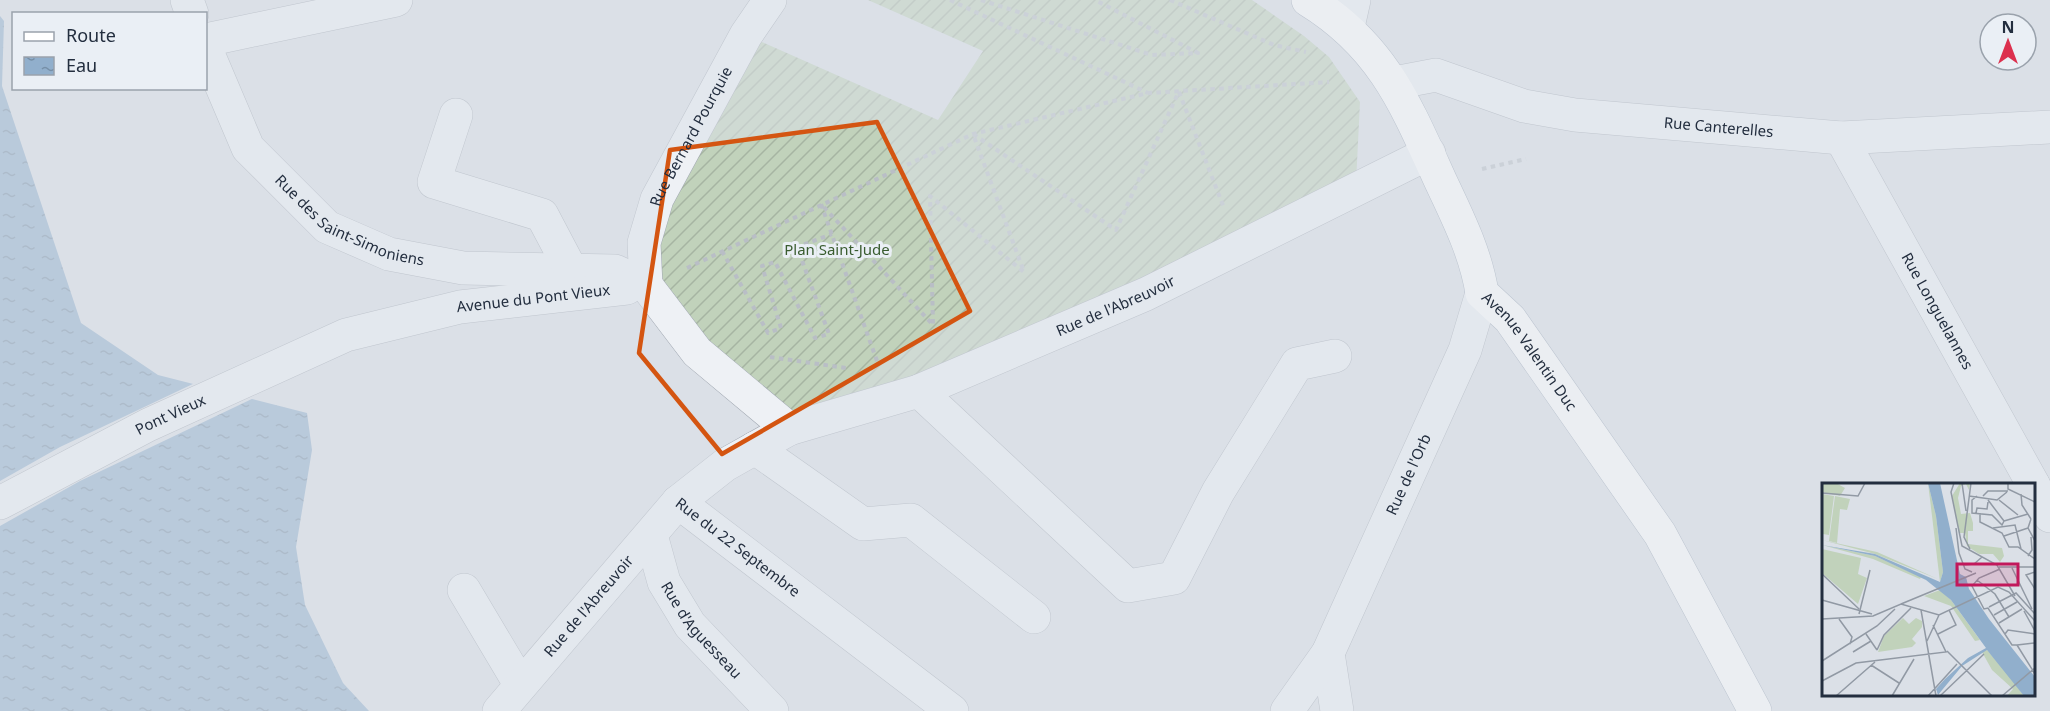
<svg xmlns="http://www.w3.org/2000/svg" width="2050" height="711" font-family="'Noto Sans',sans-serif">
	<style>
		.garden { fill: url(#garden-furrows) }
		.water { fill: url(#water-ripples) }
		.pier { fill: #dbe0e7 }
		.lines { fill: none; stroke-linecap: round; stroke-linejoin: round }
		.minor-casing { stroke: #a0a7b1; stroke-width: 34 }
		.major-casing { stroke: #99a4b4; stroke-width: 34 }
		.path { stroke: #b9bec6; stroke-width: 4; stroke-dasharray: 4.5 4.5; stroke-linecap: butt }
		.minor { stroke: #eef1f5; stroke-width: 33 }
		.major { stroke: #fff; stroke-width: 33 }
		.marked { fill: none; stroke: #d45511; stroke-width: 4.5; stroke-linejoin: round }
		.labels { text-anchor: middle; stroke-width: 6; stroke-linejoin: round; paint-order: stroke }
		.street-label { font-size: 15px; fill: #232e3f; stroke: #eaeff5 }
		.park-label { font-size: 15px; fill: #395c2f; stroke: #eaeff5 }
		.inset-road { fill: none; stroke: #9199a4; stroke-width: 1.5 }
		.view { fill: #c2185b; fill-opacity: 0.15; stroke: #c2185b; stroke-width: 3 }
		.inset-edge { fill: none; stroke: #232e3f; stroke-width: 3 }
	</style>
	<defs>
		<pattern id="garden-furrows" width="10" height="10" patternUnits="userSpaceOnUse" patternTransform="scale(1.5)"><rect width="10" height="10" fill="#c1d2bb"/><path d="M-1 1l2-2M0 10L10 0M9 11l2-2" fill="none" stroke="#a6b5a2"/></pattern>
		<pattern id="water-ripples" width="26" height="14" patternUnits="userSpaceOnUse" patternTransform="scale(1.5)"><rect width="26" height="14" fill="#91afcc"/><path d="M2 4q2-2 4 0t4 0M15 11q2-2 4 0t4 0" fill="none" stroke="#768fa7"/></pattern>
	</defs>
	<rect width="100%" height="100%" fill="#dbe0e7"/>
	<path class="garden" d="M 868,0 L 1252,0 L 1304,36 L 1329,57 L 1360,102 L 1356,183 L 983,366 L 789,429 L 646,285 L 644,243 L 746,35 L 938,120 L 983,51 Z"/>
	<path class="water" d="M 0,16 L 4,21 L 2,86 L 81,323 L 158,375 L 307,413 L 312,450 L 296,547 L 305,605 L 343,683 L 369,711 L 0,711 Z"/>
	<path class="pier" d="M 197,382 L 256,397 L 80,481 L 0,526 L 0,481 L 60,447 Z"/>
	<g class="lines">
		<g class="minor-casing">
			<g id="minor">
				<path d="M 187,0 L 192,14"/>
				<path d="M 1348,27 L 1354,0"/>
				<path d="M 206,40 L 396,0"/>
				<path id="s1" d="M 206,49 L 248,148 L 327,227 L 389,254 L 463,268 L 615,271 L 646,285 L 697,352 L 789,429"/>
				<path id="s2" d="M 1394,83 L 1436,75 L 1524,106 L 1575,115 L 1841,138 L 2050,127"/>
				<path d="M 456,115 L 434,182 L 542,215 L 571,270"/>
				<path id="s3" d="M 1841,138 L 2033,484"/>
				<path id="s4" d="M 646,285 L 644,243 L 657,199 L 746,35 L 770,0"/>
				<path d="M 919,391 L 1128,586 L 1174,578 L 1218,492 L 1297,364 L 1335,356"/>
				<path d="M 755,448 L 863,524 L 911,520 L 1034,617"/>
				<path d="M 2034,486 L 2050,516"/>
				<path id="s5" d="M 678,502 L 952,711"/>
				<path id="s6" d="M 0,503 L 148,425 L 346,335 L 460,307 L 627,288"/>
				<path id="s7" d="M 651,535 L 664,582 L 690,625 L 772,711"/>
				<path d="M 464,590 L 520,684"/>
				<path d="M 1328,653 L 1337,711"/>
				<path id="s8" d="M 499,711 L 678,502 L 725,465 L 789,429 L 919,391 L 1146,294 L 1429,153"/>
				<path id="s9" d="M 1287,711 L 1328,653 L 1465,350 L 1482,293"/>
			</g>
		</g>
		<g class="major-casing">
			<g id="major">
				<path id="s10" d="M 1308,0 C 1383,46 1406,105 1441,182 C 1458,218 1476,254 1482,293 L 1510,319 L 1660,534 L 1755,711"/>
			</g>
		</g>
		<g class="path">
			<path d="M 950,0 L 1148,93"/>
			<path d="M 981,0 L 1152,55 L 1198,53 L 1095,0"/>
			<path d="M 1170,0 L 1274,45 L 1306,52"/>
			<path d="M 1179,92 L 1224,208"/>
			<path d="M 1482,169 L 1526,159"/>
			<path d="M 722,251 L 768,333 L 781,328 L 762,266 L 775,262 L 815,338 L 829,334 L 797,247 L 832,234"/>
			<path d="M 687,268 L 973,134 L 1148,93 L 1329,82"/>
			<path d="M 770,357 L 846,368"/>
			<path d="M 877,361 L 821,204 L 933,325 L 930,196 L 1024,272 L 973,134 L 1116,230 L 1179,91"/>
		</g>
		<use href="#minor" class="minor"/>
		<use href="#major" class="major"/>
	</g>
	<path d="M0 0H2050V711H0ZM 877,122 L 970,311 L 722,454 L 639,353 L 670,150 Z" fill="#dbe0e7" fill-opacity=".55" fill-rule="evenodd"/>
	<path class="marked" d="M 877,122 L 970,311 L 722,454 L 639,353 L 670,150 Z"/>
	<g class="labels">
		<g class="street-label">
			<text dy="5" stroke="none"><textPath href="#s2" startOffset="332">Rue Canterelles</textPath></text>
			<text dy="5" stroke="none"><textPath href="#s4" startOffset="159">Rue Bernard Pourquie</textPath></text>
			<text dy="5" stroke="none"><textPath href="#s1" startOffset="236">Rue des Saint-Simoniens</textPath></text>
			<text dy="5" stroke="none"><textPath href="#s6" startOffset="576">Avenue du Pont Vieux</textPath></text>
			<text dy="5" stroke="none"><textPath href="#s8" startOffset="758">Rue de l'Abreuvoir</textPath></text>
			<text dy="5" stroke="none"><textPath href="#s3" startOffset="198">Rue Longuelannes</textPath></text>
			<text dy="5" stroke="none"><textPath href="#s10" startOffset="424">Avenue Valentin Duc</textPath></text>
			<text dy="5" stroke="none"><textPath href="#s6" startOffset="192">Pont Vieux</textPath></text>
			<text dy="5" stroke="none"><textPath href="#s9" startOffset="267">Rue de l'Orb</textPath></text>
			<text dy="5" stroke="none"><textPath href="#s5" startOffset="75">Rue du 22 Septembre</textPath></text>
			<text dy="5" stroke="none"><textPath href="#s8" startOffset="138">Rue de l'Abreuvoir</textPath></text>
			<text dy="5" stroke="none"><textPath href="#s7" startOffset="110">Rue d'Aguesseau</textPath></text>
		</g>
		<g class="park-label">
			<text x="837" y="255">Plan Saint-Jude</text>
		</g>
	</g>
	<g transform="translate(1822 483)">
		<rect width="213" height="213" fill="#dbe0e7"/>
		<path d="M 138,0 L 148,0 L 147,7 L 144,1 L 139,3 L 136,15 L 139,31 L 148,30 L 151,40 L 151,48 L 146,48 L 146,61 L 180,65 L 182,73 L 178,79 L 171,71 L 157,71 L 145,63 L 143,50 L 137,50 L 130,13 ZM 0,66 L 39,75 L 36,91 L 45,95 L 36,121 L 0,90 ZM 118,107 L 129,117 L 158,157 L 153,158 L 129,123 L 102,113 ZM 165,167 L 186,191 L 202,213 L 185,213 L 191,206 L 170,187 L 160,169 Z" fill="#c1d2bb"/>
		<path d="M 106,0 L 114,33 L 121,89 L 118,99 Z" fill="#c1d2bb"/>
		<path d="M 0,57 L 55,69 L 116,96 L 53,71 ZM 0,62 L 53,73 L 99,94 L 98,96 L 51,76 Z" fill="#c1d2bb"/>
		<path d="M 81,135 L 87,141 L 94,135 L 100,138 L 100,144 L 90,156 L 94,160 L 90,164 L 56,169 L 62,153 Z" fill="#c1d2bb"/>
		<path d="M 0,0 L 14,0 L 23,5 L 18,13 L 0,9 ZM 0,11 L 12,13 L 7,52 L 1,51 L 0,56 ZM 13,13 L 28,16 L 25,27 L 18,26 L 15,60 L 7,58 Z" fill="#c1d2bb"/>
		<path d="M 106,0 L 118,0 L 138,91 L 144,94 L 147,106 L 167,136 L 213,194 L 213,213 L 202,213 L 165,167 L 140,183 L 116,212 L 114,206 L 123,196 L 146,175 L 164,165 L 129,117 L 104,97 L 53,73 L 0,62 L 53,71 L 118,99 L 121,89 L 114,33 Z" fill="#91afcc"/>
		<path class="inset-road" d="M 132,0 L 129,9 L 140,63 L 175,82 L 193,113M 140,0 L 144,28M 186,0 L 186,6 L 213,19M 0,10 L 36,13 L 43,0M 199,11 L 200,22 L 209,36M 147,13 L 175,17 L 185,9M 155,13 L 150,17 L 150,30 L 170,32 L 180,42 L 182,38M 161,13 L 166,8 L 186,8M 166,17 L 182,38M 177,17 L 196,32M 154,30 L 155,25 L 165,26 L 166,19M 158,30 L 158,39 L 180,50 L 187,64 L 196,64 L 213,76M 209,36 L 206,45 L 213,58M 182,38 L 206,31M 134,45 L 137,70 L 143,86 L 150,89M 171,45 L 193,42 L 199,66M 182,53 L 206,45M 148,66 L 142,54 L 149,0M 206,73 L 210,67 L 209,54M 141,82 L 152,81 L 160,74M 177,84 L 213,84M 190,85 L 210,126M 178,86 L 157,95 L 150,103 L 162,126 L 166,125 L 190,162 L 195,162M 213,89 L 204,92 L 213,106M 0,91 L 37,126M 155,97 L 173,111 L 187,134M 0,117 L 50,131M 79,121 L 154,90M 167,124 L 194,110 L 213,131M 99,127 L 114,213M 202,128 L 213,148M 37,131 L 48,87M 172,132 L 195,119M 0,136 L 51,133 L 79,121 L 117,132 L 176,104 L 187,109 L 213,138M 17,136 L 30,154 L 28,161M 177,140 L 200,126M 44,151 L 55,167M 116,151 L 134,142 L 127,127M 183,151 L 186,147 L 213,151M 105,158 L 117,132M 195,162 L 213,191M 195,162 L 213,160M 55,167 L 62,152 L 89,125M 125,168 L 170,213M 31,169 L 49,158M 0,178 L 55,143 L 73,126M 49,182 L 77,200M 0,198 L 34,180 L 124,169 L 111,142M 14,213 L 53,179M 70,213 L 92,176M 106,213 L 135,181M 118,213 L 162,171M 180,213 L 213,185"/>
		<path class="view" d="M 135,81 L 196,81 L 196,102 L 135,102 Z"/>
		<rect width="213" height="213" class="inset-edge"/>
	</g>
	<rect x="12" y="12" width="195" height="78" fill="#eaeff5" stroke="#9aa2ac" stroke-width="1.5"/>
	<rect x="24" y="32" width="30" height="9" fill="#ffffff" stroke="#9aa2ac" stroke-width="1.5"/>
	<text x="66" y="42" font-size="18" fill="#232e3f">Route</text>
	<rect x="24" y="57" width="30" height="18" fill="url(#water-ripples)" stroke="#9aa2ac" stroke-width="1.5"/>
	<text x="66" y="72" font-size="18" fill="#232e3f">Eau</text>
	<g transform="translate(2008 42)"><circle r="28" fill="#eaeff5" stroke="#9aa2ac" stroke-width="1.5"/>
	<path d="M0-4.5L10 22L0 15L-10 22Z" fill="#dc304e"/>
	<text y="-9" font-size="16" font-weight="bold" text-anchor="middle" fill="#232e3f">N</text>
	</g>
</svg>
